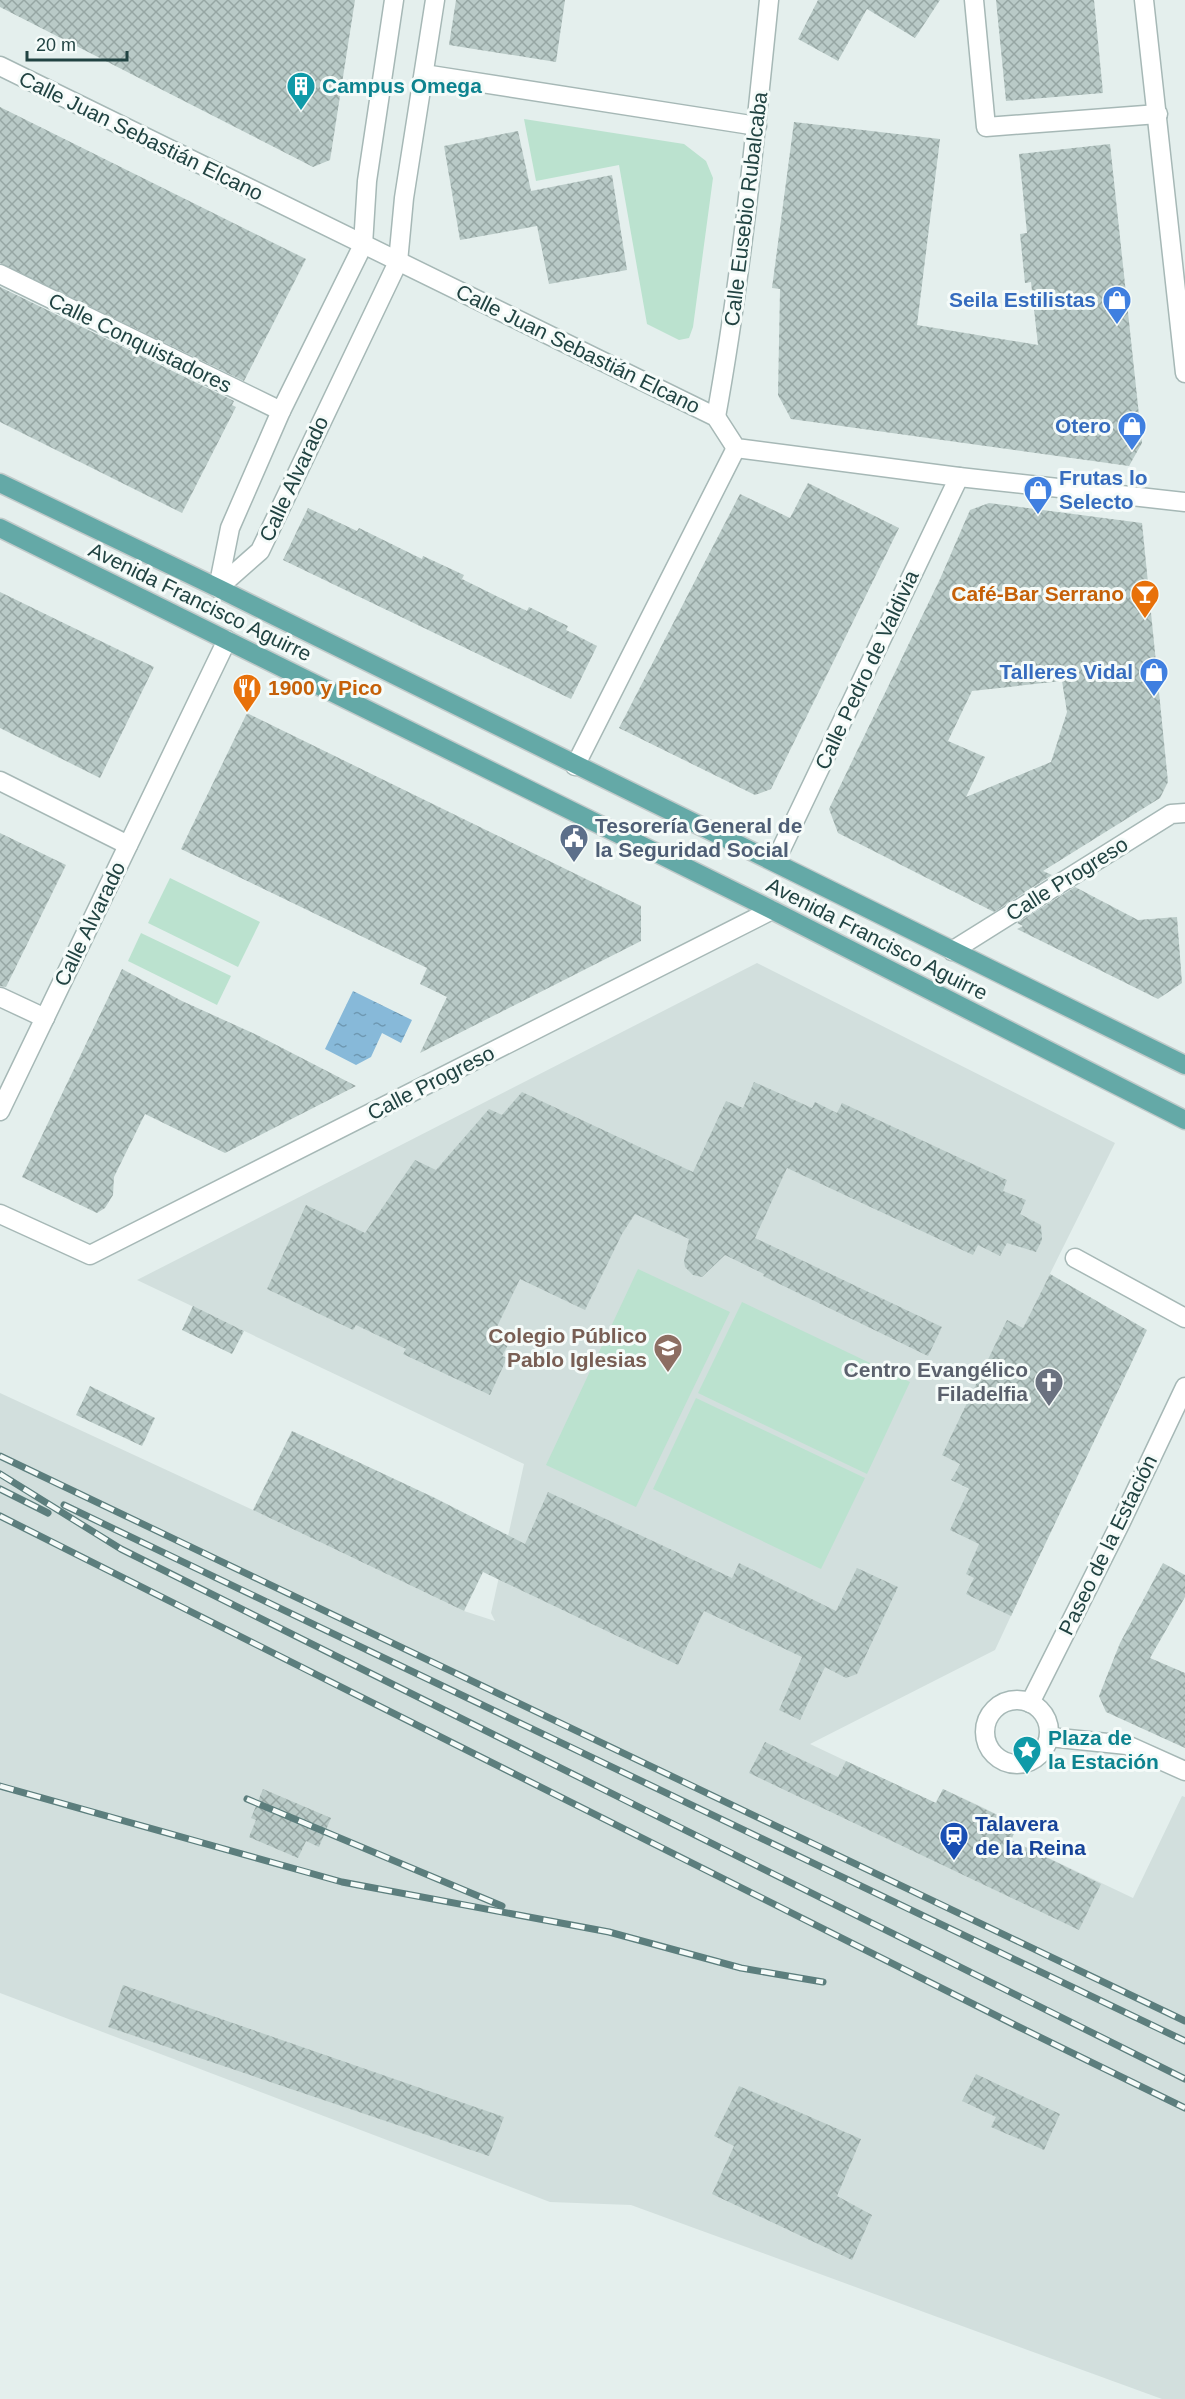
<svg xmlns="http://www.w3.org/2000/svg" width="1185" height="2399" font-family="Arial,sans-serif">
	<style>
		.built { fill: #d2dfdd }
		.grass { fill: #bbe2cf }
		.water { fill: url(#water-ripples) }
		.building { fill: url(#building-cross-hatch); fill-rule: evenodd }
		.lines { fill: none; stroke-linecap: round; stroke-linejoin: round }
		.pedestrian-casing { stroke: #a6b8b6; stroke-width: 21 }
		.minor-casing { stroke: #a6b8b6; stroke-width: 21 }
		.tertiary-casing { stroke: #a6b8b6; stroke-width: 21 }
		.primary-casing { stroke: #c1caca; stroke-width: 21 }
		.pedestrian { stroke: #fff; stroke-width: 18 }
		.minor { stroke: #fff; stroke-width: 18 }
		.tertiary { stroke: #fff; stroke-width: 18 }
		.primary { stroke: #64a9a7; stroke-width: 18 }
		.rail-casing { stroke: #5c7e7d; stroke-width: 7 }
		.rail { stroke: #f5fbf9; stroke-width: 4.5; stroke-dasharray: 14; stroke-linecap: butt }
		.labels { text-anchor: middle; stroke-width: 6; stroke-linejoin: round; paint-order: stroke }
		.culture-label { font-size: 21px; font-weight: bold; fill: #0d838f; stroke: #f5fbf9; text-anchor: start }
		.street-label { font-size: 21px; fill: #214342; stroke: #f5fbf9 }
		.shop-label { font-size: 21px; font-weight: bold; fill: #366cbe; stroke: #f5fbf9; text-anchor: end }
		.food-label { font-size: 21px; font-weight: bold; fill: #c56008; stroke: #f5fbf9; text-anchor: end }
		.service-label { font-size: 21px; font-weight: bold; fill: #4e5e75; stroke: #f5fbf9; text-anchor: start }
		.education-label { font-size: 21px; font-weight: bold; fill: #785e54; stroke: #f5fbf9; text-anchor: end }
		.worship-label { font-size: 21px; font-weight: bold; fill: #5b616d; stroke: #f5fbf9; text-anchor: end }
		.transit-label { font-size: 21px; font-weight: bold; fill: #164399; stroke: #f5fbf9; text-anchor: start }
	</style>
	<defs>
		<pattern id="water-ripples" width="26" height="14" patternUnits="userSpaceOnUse" patternTransform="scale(1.5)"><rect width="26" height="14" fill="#87b9d9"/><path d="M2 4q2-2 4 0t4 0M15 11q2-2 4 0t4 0" fill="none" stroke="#6e98b2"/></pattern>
		<pattern id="building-cross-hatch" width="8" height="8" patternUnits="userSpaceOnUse" patternTransform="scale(1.5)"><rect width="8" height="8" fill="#b9cac7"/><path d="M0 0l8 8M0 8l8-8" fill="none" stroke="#96a6a3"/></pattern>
	</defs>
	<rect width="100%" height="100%" fill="#e4efed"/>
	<path class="built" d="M 757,963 L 1115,1143 L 1023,1328 L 977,1432 L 951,1480 L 1050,1532 L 995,1650 L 810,1744 L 935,1803 L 943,1789 L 978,1805 L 1018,1825 L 1011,1840 L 1133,1898 L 1182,1796 L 1185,1797 L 1185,2399 L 1162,2399 L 631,2205 L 550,2202 L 0,1993 L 0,1393 L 253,1510 L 464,1611 L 495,1621 L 491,1613 L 524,1464 L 137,1280 Z"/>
	<g class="grass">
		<path d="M 524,119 L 684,144 L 706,161 L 713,178 L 693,327 L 689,338 L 679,340 L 647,324 L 619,165 L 536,181 Z"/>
		<path d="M 170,878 L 260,922 L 238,967 L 148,923 Z"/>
		<path d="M 141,933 L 231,976 L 217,1005 L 128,961 Z"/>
		<path d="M 638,1269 L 730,1312 L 636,1507 L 546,1465 Z"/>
		<path d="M 742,1302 L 910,1382 L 867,1474 L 698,1393 Z"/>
		<path d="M 696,1398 L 865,1478 L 821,1569 L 653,1489 Z"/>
	</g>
	<path class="water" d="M 353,991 L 412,1020 L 401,1043 L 382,1033 L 371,1057 L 356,1065 L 325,1049 Z"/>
	<g class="building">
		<path d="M 0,0 L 355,0 L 330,160 L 313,167 L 0,7 Z"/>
		<path d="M 456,0 L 565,0 L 556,62 L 449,45 Z"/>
		<path d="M 818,0 L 940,0 L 915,38 L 867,9 L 838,61 L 798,39 Z"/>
		<path d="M 996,0 L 1094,0 L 1103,93 L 1006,101 Z"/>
		<path d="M 0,107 L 306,259 L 244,381 L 0,263 Z"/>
		<path d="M 794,122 L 940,139 L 917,325 L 1038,345 L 1031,282 L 1025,283 L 1020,234 L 1027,233 L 1019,154 L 1110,144 L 1142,443 L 1129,466 L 791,419 L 778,395 L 780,289 L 772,288 Z"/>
		<path d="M 518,131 L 531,191 L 612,175 L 627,270 L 549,284 L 537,226 L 460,240 L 444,146 Z"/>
		<path d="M 0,287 L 234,401 L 232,405 L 236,407 L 182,513 L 0,422 Z"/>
		<path d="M 808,483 L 899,528 L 771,789 L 755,795 L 619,728 L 740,494 L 790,518 Z"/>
		<path d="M 989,503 L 1142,523 L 1168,782 L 1160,798 L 1043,871 L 1052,875 L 994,912 L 838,833 L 829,809 L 940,579 L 970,510 ZM 1062,681 L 1067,712 L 1051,762 L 966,797 L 985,757 L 948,741 L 972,691 Z"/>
		<path d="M 308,508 L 357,531 L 359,528 L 422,559 L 423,556 L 464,575 L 462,579 L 527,611 L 529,607 L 568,626 L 566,630 L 597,646 L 571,699 L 283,560 Z"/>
		<path d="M 0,592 L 154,667 L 100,778 L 0,728 Z"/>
		<path d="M 247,713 L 641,906 L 641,941 L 420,1053 L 447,997 L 420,984 L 427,968 L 181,849 Z"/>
		<path d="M 0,833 L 66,865 L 6,987 L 0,986 Z"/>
		<path d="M 1075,887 L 1138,920 L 1177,917 L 1182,983 L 1158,999 L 1017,929 L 1023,926 L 1017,923 Z"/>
		<path d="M 122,969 L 182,1001 L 257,1035 L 356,1086 L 225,1153 L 145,1114 L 114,1177 L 113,1195 L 105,1208 L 97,1213 L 22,1177 Z"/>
		<path d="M 754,1082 L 812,1108 L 815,1102 L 837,1113 L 842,1103 L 1007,1180 L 1003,1191 L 1026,1200 L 1020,1214 L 1041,1225 L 1042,1240 L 1036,1252 L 1007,1243 L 1000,1256 L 978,1245 L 973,1255 L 787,1168 L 755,1238 L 942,1327 L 928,1356 L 763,1276 L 764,1274 L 725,1255 L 702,1277 L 693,1275 L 685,1267 L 684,1261 L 689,1239 L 635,1214 L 622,1234 L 585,1310 L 520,1279 L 493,1335 L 509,1343 L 502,1356 L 507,1358 L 490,1395 L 403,1354 L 406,1349 L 356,1325 L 353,1330 L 267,1289 L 306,1205 L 365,1233 L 415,1160 L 436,1170 L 489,1109 L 502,1115 L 522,1092 L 693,1172 L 726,1101 L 743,1108 Z"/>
		<path d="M 1050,1274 L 1147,1330 L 1011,1616 L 966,1594 L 974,1578 L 966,1574 L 979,1544 L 950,1530 L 969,1489 L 951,1480 L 960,1464 L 942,1455 L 1007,1320 L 1023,1328 Z"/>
		<path d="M 193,1306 L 244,1331 L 232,1354 L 182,1330 Z"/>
		<path d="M 90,1386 L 155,1418 L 142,1446 L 76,1415 Z"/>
		<path d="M 292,1431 L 435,1498 L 525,1544 L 548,1492 L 732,1578 L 739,1563 L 836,1611 L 857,1568 L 898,1587 L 857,1674 L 846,1678 L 825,1667 L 800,1720 L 779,1710 L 802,1657 L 704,1611 L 678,1665 L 483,1572 L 464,1611 L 253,1510 Z"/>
		<path d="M 1163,1563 L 1185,1575 L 1185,1597 L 1150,1658 L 1185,1673 L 1185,1748 L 1106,1712 L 1099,1696 L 1120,1643 Z"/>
		<path d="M 765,1742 L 838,1777 L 846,1761 L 936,1803 L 943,1789 L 1018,1825 L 1011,1840 L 1101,1884 L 1079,1930 L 749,1773 Z"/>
		<path d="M 263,1789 L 331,1818 L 319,1847 L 306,1841 L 298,1858 L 249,1837 L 256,1820 L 251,1818 Z"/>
		<path d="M 123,1985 L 504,2117 L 489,2156 L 108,2027 Z"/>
		<path d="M 976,2074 L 1060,2114 L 1044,2150 L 991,2127 L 996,2117 L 962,2101 Z"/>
		<path d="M 739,2086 L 861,2139 L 837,2196 L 872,2215 L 852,2260 L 712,2194 L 734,2146 L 714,2136 Z"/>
	</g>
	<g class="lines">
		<g class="pedestrian-casing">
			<g id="pedestrian">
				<path d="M 0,274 L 281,411"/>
				<path d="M 0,781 L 128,845"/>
				<path d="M 0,997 L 45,1018"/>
			</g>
		</g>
		<g class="minor-casing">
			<g id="minor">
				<path d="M 974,0 L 986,127 L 1158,114"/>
				<path d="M 0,66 L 716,417 L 736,448 L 959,477 L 1185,502"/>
				<path d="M 424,74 L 757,126"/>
				<path d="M 716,417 C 741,279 755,139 769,0"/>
				<path d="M 218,588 L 260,551 L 398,262 L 404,198 L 435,0"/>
				<path d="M 218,588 L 230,528 L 281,411 L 363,245 L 367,181 L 394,0"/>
				<path d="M 575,766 L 736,448"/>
				<path d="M 775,862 L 959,477"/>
				<path d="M 952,951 L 1171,814 L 1185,813"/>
				<path d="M 0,1111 L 227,640"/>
				<path d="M 0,1214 L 90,1255 L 772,910"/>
				<path d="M 1075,1258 L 1185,1318"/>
				<circle cx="1017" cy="1732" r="32"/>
				<path d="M 1030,1703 L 1121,1522 L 1185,1387"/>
			</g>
		</g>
		<g class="tertiary-casing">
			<g id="tertiary">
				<path d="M 1144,0 L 1185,373"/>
				<path d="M 1049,1737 L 1127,1745 L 1185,1771"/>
			</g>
		</g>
		<g class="primary-casing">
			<g id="primary">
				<path d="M 0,483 L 218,588 L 1185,1065"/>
				<path d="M 0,528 L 772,910 L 1185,1120"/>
			</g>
		</g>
		<use href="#pedestrian" class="pedestrian"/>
		<use href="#minor" class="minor"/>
		<use href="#tertiary" class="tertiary"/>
		<use href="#primary" class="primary"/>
		<g class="rail-casing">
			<g id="rail">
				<path d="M 0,1456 L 1185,2021"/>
				<path d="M 0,1474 L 121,1549 L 1185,2079"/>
				<path d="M 0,1489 L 48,1513"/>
				<path d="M 64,1505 L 1185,2041"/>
				<path d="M 0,1516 L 1019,2027 L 1185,2108"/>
				<path d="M 0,1786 L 342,1882 L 609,1932 L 741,1968 L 823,1982"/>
				<path d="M 247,1799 L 502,1906"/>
			</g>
		</g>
		<use href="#rail" class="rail"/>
	</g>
	<defs>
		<g id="building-pin" transform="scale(1.5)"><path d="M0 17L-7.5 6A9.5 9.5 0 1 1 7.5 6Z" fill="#0f9aa8" stroke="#f5fbf9"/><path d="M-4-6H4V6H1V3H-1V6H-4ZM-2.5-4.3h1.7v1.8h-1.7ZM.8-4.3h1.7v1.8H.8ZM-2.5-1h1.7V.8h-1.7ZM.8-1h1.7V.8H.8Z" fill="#fff"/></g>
		<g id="shop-pin" transform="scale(1.5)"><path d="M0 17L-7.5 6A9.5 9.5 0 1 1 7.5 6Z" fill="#3f7fe0" stroke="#f5fbf9"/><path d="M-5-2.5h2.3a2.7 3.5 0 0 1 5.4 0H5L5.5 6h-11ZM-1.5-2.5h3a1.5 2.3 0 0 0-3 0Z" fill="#fff"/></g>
		<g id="bar-pin" transform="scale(1.5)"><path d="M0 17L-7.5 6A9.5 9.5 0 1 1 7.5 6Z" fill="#e8710a" stroke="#f5fbf9"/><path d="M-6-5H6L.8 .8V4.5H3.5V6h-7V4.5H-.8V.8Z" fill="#fff"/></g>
		<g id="restaurant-pin" transform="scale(1.5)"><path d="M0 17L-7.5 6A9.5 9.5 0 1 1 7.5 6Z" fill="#e8710a" stroke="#f5fbf9"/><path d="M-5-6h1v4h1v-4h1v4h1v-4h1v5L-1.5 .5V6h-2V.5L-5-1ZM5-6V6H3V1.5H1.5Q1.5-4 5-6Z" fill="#fff"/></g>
		<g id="civic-pin" transform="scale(1.5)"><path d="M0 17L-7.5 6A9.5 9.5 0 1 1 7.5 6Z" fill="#5c6f8a" stroke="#f5fbf9"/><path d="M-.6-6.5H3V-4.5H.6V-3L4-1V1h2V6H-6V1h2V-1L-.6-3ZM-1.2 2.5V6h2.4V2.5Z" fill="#fff"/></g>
		<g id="school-pin" transform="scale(1.5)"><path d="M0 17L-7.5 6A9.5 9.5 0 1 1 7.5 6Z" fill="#8d6e63" stroke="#f5fbf9"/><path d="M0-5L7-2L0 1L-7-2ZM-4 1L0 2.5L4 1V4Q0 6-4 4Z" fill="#fff"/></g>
		<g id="church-pin" transform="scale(1.5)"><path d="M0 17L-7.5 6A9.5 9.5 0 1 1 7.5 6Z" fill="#6b7280" stroke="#f5fbf9"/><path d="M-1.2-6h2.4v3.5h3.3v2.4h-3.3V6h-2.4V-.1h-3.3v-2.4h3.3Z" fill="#fff"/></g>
		<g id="sight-pin" transform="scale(1.5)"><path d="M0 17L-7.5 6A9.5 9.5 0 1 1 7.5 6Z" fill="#0f9aa8" stroke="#f5fbf9"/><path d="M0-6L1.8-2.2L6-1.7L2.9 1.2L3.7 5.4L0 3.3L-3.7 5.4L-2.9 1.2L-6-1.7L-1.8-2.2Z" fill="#fff"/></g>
		<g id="station-pin" transform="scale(1.5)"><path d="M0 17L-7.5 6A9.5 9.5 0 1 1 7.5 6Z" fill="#1a4fb4" stroke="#f5fbf9"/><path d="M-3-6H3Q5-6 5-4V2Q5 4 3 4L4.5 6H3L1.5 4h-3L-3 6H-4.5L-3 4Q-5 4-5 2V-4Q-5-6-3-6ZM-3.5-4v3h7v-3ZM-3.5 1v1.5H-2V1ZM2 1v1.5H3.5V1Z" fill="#fff"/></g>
	</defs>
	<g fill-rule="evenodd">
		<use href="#building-pin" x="301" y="86"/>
		<use href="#shop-pin" x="1117" y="300"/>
		<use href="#shop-pin" x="1132" y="426"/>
		<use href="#shop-pin" x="1038" y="490"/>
		<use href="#bar-pin" x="1145" y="594"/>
		<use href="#shop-pin" x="1154" y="672"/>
		<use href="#restaurant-pin" x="247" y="688"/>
		<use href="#civic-pin" x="574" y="838"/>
		<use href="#school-pin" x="668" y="1348"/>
		<use href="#church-pin" x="1049" y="1382"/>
		<use href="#sight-pin" x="1027" y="1750"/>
		<use href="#station-pin" x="954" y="1836"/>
	</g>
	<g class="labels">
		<g class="culture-label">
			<text x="322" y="93">Campus Omega</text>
			<text x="1048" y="1745">Plaza de<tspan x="1048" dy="24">la Estación</tspan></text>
		</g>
		<g class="street-label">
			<text transform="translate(141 136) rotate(26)" y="7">Calle Juan Sebastián Elcano</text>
			<text transform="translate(746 209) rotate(-83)" y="7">Calle Eusebio Rubalcaba</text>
			<text transform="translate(140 343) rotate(26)" y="7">Calle Conquistadores</text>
			<text transform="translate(578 349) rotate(26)" y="7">Calle Juan Sebastián Elcano</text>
			<text transform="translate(294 479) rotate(-65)" y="7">Calle Alvarado</text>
			<text transform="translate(200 602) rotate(26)" y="7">Avenida Francisco Aguirre</text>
			<text transform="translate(867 670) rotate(-65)" y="7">Calle Pedro de Valdivia</text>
			<text transform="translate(1067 879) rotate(-32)" y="7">Calle Progreso</text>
			<text transform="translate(90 924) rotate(-64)" y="7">Calle Alvarado</text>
			<text transform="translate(877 939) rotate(27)" y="7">Avenida Francisco Aguirre</text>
			<text transform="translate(431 1083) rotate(-27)" y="7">Calle Progreso</text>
			<text transform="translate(1108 1545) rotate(-64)" y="7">Paseo de la Estación</text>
		</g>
		<g class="shop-label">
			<text x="1096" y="307">Seila Estilistas</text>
			<text x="1111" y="433">Otero</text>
			<text x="1059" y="485" text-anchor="start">Frutas lo<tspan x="1059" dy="24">Selecto</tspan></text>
			<text x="1133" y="679">Talleres Vidal</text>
		</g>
		<g class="food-label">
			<text x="1124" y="601">Café-Bar Serrano</text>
			<text x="268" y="695" text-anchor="start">1900 y Pico</text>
		</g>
		<g class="service-label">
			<text x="595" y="833">Tesorería General de<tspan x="595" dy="24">la Seguridad Social</tspan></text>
		</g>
		<g class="education-label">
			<text x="647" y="1343">Colegio Público<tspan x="647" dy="24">Pablo Iglesias</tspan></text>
		</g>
		<g class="worship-label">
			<text x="1028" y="1377">Centro Evangélico<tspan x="1028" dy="24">Filadelfia</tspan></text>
		</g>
		<g class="transit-label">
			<text x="975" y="1831">Talavera<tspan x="975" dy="24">de la Reina</tspan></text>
		</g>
	</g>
	<path d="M27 51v9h100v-9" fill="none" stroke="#214342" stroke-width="3"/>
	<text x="36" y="51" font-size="18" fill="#214342" stroke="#f5fbf9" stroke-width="4.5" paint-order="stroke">20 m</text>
</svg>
